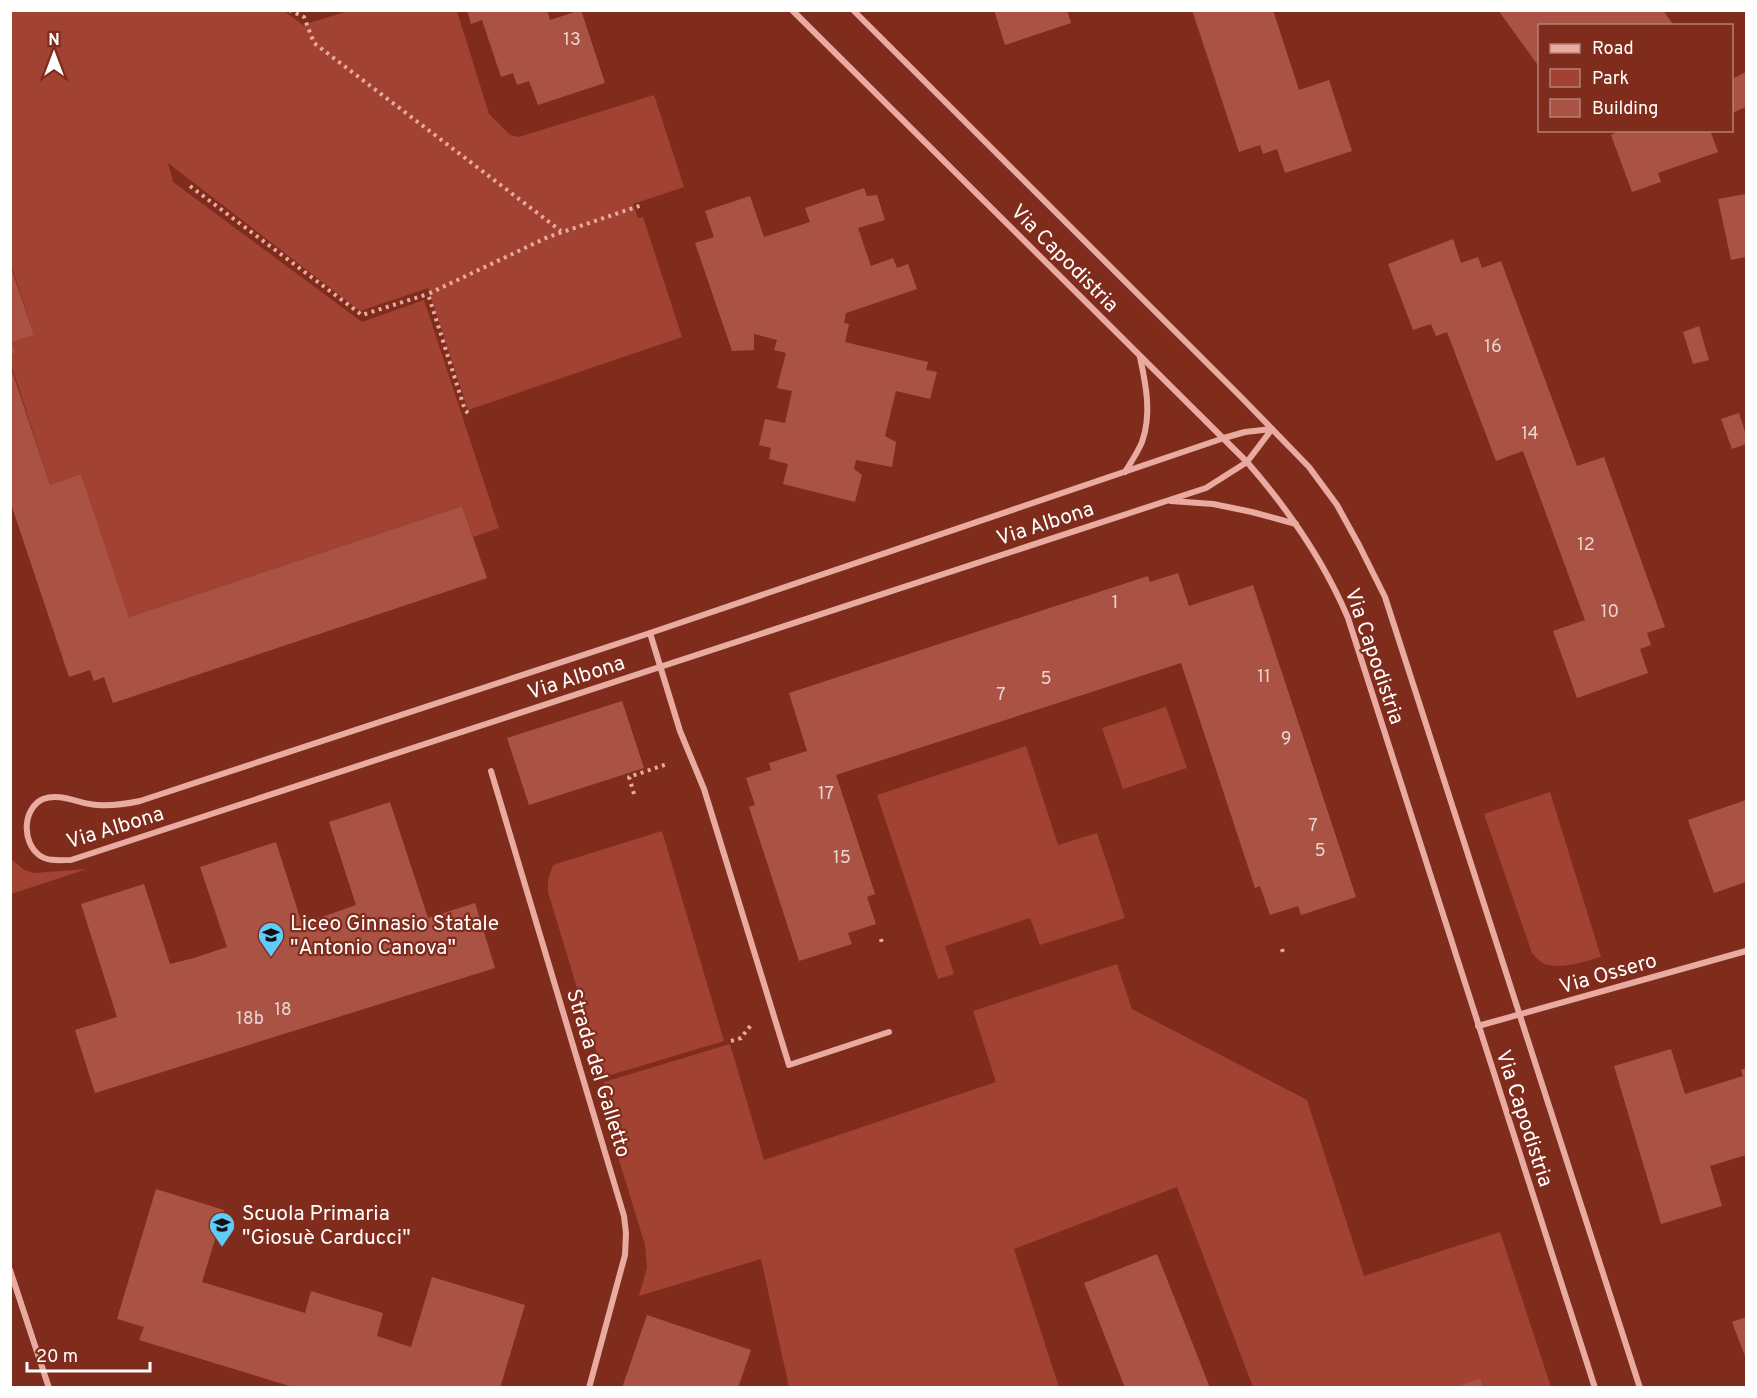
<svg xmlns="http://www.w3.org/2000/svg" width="1757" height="1398" font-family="Overpass,sans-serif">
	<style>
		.green { fill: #a14233 }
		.building { fill: #aa5345 }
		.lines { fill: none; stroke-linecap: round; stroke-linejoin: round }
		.path { stroke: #e9aba1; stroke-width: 4; stroke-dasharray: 3 4.5; stroke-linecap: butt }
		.minor { stroke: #e9aba1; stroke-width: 6 }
		.labels { text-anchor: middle; stroke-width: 4.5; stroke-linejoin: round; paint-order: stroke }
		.number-label { font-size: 18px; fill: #ead4d0 }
		.street-label { font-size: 21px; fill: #fff; stroke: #802c1d }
		.poi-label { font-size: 21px; fill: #fff; stroke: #802c1d; text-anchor: start }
	</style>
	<rect width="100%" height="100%" fill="#802c1d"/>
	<g class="green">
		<path d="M 11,11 L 284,11 L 303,25 L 348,11 L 457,11 L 489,114 L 510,135 L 519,137 L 654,95 L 684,187 L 633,204 L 638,218 L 643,217 L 682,337 L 468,410 L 428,288 L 360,311 L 168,163 L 173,182 L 362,322 L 424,300 L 499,528 L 473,537 L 462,506 L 129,617 L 81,474 L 50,485 L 11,364 L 11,355 L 15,353 L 12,342 L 34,335 L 11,265 Z"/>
		<path d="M 1166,707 L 1187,768 L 1123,789 L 1102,728 Z"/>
		<path d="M 1026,746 L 1058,845 L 1097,833 L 1125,918 L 1040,945 L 1030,918 L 945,946 L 954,974 L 938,979 L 877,795 Z"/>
		<path d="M 1550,792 L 1601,957 C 1584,961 1561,971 1543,963 C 1539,961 1535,956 1532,953 L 1484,814 Z"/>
		<path d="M 662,831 L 724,1041 L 604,1077 L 548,892 L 548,880 L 553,865 Z"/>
		<path d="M 10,858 L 24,870 L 34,873 L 87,869 L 11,894 Z"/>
		<path d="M 1117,964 L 1132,1009 L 1307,1100 L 1364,1276 L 1500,1232 L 1551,1387 L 1484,1387 L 1480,1379 L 1457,1388 L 1253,1387 L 1177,1187 L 1014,1249 L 1059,1387 L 789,1387 L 761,1259 L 639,1296 L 647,1268 L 645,1245 L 601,1101 L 604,1082 L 730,1044 L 764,1160 L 996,1082 L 973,1011 Z"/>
	</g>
	<g class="building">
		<path d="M 467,10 L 547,10 L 550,20 L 581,10 L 605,83 L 538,105 L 529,81 L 517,85 L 513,73 L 501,77 L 482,20 L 471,24 Z"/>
		<path d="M 994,10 L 1067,10 L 1071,23 L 1005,45 Z"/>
		<path d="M 1192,10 L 1273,10 L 1299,90 L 1329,80 L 1352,151 L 1285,173 L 1277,149 L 1263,154 L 1260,145 L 1239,152 Z"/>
		<path d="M 1498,10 L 1663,10 L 1674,26 L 1540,26 L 1540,68 Z"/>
		<path d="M 1746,72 L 1746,107 L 1732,113 L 1732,79 Z"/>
		<path d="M 1622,130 L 1710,130 L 1718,152 L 1658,173 L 1661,182 L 1632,192 L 1611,135 Z"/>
		<path d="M 864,188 L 867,196 L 877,195 L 885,220 L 858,228 L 871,266 L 893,258 L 897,268 L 908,264 L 917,289 L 846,313 L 844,323 L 849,324 L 845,342 L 928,362 L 926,370 L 937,372 L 930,399 L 896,391 L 885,436 L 896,442 L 892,467 L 856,460 L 854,469 L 862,475 L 855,502 L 783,484 L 788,464 L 769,459 L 771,448 L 759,445 L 765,419 L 785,423 L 792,391 L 777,388 L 786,353 L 774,350 L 777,340 L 754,334 L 754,350 L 732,351 L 695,243 L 714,237 L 705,211 L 750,196 L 764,237 L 810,222 L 805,208 Z"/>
		<path d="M 1746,194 L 1746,257 L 1731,260 L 1718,199 Z"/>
		<path d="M 1453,239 L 1461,263 L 1478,257 L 1482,268 L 1501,261 L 1577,466 L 1604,457 L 1665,627 L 1647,633 L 1651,645 L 1640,649 L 1648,673 L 1577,698 L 1553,631 L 1585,620 L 1523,451 L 1496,461 L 1447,332 L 1436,336 L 1431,324 L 1413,330 L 1388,264 Z"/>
		<path d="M 10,265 L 34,335 L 12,342 L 15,353 L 10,355 Z"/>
		<path d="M 1699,326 L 1709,360 L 1693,364 L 1683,332 Z"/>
		<path d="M 10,365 L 50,485 L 81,474 L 129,617 L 462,506 L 487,578 L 113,703 L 104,677 L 94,681 L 90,670 L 69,677 L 10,501 Z"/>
		<path d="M 1739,413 L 1746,435 L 1746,444 L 1732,449 L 1721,419 Z"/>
		<path d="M 1178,573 L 1189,606 L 1253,585 L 1356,897 L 1301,915 L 1298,906 L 1270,915 L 1260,886 L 1255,888 L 1181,663 L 836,775 L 875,894 L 867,897 L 876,924 L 848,933 L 852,944 L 799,961 L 749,807 L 755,805 L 746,778 L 771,770 L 769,763 L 807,751 L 789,693 L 1148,576 L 1150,582 Z"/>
		<path d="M 622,701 L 644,768 L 529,805 L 507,738 Z"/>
		<path d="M 1746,800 L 1746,882 L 1714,893 L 1688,820 Z"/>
		<path d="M 390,802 L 428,918 L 475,903 L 495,968 L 95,1093 L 75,1030 L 117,1017 L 81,904 L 144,884 L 170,964 L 194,958 L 227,947 L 200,867 L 276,842 L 302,924 L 356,905 L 329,822 Z"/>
		<path d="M 1671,1049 L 1685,1094 L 1743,1076 L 1741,1070 L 1746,1068 L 1746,1155 L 1710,1166 L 1722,1206 L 1661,1224 L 1614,1066 Z"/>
		<path d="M 156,1189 L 224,1210 L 202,1282 L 305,1313 L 311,1291 L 383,1313 L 377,1336 L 411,1347 L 432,1277 L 525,1305 L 500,1388 L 296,1388 L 139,1340 L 144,1327 L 117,1319 Z"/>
		<path d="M 1157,1254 L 1192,1342 L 1210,1388 L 1125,1388 L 1084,1283 Z"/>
		<path d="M 647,1315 L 751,1350 L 738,1388 L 622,1388 Z"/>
		<path d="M 1746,1317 L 1746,1359 L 1732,1322 Z"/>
		<path d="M 1480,1378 L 1484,1388 L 1457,1388 L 1457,1387 Z"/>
	</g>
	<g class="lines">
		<g class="path">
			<path d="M 289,10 L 304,17 L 314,43 L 561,231"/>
			<path d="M 190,186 L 362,315 L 428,294"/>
			<path d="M 468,413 L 465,410 L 428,294 L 548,237 L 642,205"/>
			<path d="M 634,794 L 629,777 L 667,764"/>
			<path d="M 881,939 L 882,944"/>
			<path d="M 1282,949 L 1284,956"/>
			<path d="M 731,1041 L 741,1038 L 751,1025"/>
		</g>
		<g class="minor">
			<path d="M 792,10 L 1247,462 C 1288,509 1323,559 1348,618 L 1595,1388"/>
			<path d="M 853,10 L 1240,396 L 1309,467 L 1337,505 L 1359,545 L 1385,597 L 1640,1388"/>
			<path d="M 1272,429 L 1247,462 L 1206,488 L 71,860 C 61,860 48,862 39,855 C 22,842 22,809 43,799 C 61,792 81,805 98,805 C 113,806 126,804 140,801 L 650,633 L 1224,438 L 1245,432 Z"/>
			<path d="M 1125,472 C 1131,462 1138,452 1142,442 C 1152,414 1146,385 1140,357"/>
			<path d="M 1171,501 L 1213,504 L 1252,512 L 1296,524"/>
			<path d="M 650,633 L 680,731 L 704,789 L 789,1065 L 889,1032"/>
			<path d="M 491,771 L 624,1216 L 626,1233 L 625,1255 L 589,1388"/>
			<path d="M 1478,1026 L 1746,951"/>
			<path d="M 10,1270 L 49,1388"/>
		</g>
	</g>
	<defs>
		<g id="school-pin" transform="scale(1.35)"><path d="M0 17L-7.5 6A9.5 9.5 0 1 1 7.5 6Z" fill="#5ecbf9" stroke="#802c1d"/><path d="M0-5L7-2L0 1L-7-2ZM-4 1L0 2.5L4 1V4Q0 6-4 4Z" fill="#111"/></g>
	</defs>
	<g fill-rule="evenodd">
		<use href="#school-pin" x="271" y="935"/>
		<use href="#school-pin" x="222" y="1225"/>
	</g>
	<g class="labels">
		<g class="number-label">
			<text x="572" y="45">13</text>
			<text x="1493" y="352">16</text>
			<text x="1530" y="439">14</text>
			<text x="1586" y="550">12</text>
			<text x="1115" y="608">1</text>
			<text x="1610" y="617">10</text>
			<text x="1264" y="682">11</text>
			<text x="1046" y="684">5</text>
			<text x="1001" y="700">7</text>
			<text x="1286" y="744">9</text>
			<text x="826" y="799">17</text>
			<text x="1313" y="831">7</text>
			<text x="1320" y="856">5</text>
			<text x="842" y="863">15</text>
			<text x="283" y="1015">18</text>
			<text x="250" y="1024">18b</text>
		</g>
		<g class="street-label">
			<text transform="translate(1065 258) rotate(45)" y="7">Via Capodistria</text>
			<text transform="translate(1045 523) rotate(-18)" y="7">Via Albona</text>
			<text transform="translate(1375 656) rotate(71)" y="7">Via Capodistria</text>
			<text transform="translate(576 677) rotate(-18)" y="7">Via Albona</text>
			<text transform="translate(115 827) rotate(-17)" y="7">Via Albona</text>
			<text transform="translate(1608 973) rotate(-16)" y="7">Via Ossero</text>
			<text transform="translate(599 1073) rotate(73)" y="7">Strada del Galletto</text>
			<text transform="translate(1525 1118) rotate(72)" y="7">Via Capodistria</text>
		</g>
		<g class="poi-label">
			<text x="290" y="930">Liceo Ginnasio Statale<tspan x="290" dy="24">"Antonio Canova"</tspan></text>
			<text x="242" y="1220">Scuola Primaria<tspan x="242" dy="24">"Giosuè Carducci"</tspan></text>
		</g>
	</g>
	<rect width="1757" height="1398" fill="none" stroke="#ffffff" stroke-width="24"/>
	<rect x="1538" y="24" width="195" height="108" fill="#802c1d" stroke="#b38077" stroke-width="1.5"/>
	<rect x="1550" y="44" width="30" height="9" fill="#e9aba1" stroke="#b38077" stroke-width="1.5"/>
	<text x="1592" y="54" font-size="18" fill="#ffffff">Road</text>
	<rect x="1550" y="69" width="30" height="18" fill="#a14233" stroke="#b38077" stroke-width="1.5"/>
	<text x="1592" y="84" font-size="18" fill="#ffffff">Park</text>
	<rect x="1550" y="99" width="30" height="18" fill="#aa5345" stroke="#b38077" stroke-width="1.5"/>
	<text x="1592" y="114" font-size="18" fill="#ffffff">Building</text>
	<g transform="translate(54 54)" stroke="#802c1d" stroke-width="4.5" paint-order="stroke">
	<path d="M0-4.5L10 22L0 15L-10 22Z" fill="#ffffff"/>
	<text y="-9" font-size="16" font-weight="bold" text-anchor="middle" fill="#ffffff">N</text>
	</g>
	<path d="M27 1362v9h123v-9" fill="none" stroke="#ffffff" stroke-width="3"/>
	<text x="36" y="1362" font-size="18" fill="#ffffff" stroke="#802c1d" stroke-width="4.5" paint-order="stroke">20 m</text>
</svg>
